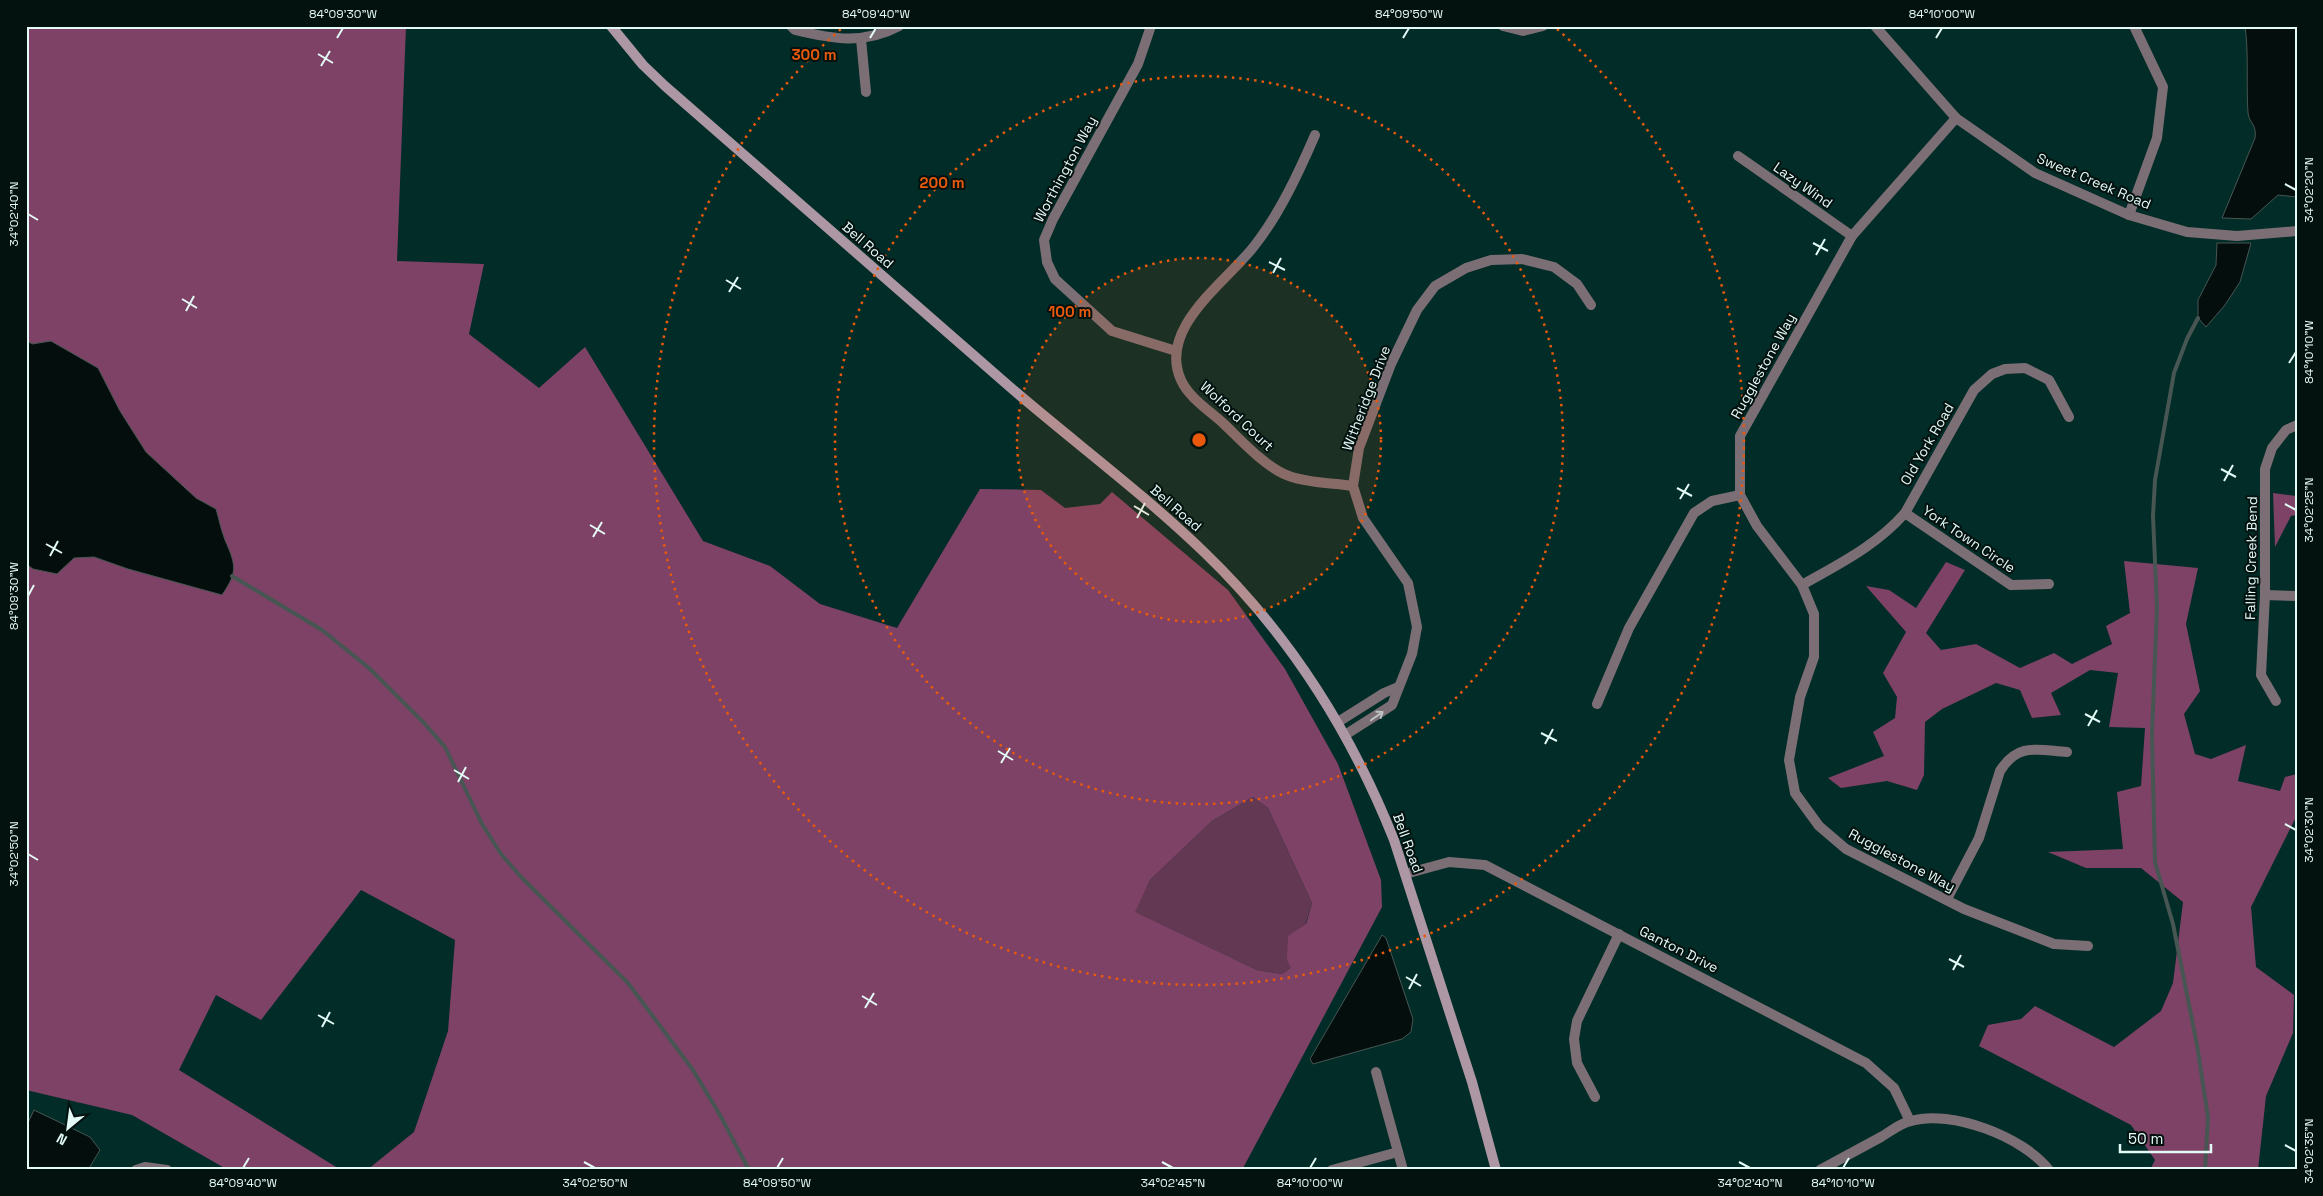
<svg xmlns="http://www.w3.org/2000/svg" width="2323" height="1196" font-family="'Space Grotesk',sans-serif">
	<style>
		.green { fill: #633852 }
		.forest { fill: #7e4267; fill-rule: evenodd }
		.water { fill: #040f0d; stroke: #475653 }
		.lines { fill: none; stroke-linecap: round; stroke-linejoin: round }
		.stream { stroke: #475653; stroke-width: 4 }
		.street { stroke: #7c6e75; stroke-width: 10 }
		.secondary { stroke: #ae97a4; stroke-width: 10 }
		.oneway { stroke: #bac2c2 }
		.ticks { fill: none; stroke: #e4faf6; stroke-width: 2 }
		.ring { fill: none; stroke: #e8590c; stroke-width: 2.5; stroke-dasharray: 2.5 5 }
		.labels { text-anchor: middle; stroke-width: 4; stroke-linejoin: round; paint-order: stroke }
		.street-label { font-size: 14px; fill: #e4faf6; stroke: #03110f }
		.centre { fill: #e8590c; stroke: #03110f; stroke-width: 2.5 }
		.ring-label { font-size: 15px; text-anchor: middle; font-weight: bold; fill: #e8590c; stroke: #03110f; stroke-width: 4; stroke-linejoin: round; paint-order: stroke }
		.neatline { fill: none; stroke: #e4faf6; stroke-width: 2 }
		.ticks-label { font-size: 12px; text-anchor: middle; fill: #e4faf6 }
	</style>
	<rect width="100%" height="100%" fill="#012c27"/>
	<path class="green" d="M 1253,797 L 1268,808 L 1312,903 L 1292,968 L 1282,974 L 1257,970 L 1134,912 L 1150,880 L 1212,821 Z"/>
	<g class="forest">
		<path d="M 26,26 L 406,26 L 397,261 L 484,264 L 469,334 L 539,388 L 585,347 L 703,541 L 770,566 L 820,604 L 897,628 L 980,489 L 1041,490 L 1065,508 L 1100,504 L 1112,492 L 1228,590 L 1285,669 L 1338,764 L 1381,880 L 1382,907 L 1242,1170 L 367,1170 L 414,1132 L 448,1031 L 455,940 L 361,890 L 261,1020 L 216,995 L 179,1070 L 341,1170 L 228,1170 L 132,1115 L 26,1090 ZM 1253,797 L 1268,808 L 1312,903 L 1306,924 L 1288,936 L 1287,960 L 1291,968 L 1282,974 L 1257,970 L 1135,912 L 1150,880 L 1212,821 Z"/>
		<path d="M 2273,493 L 2297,496 L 2297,515 L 2291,516 L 2275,547 Z"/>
		<path d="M 2124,561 L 2198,568 L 2186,624 L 2200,691 L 2184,714 L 2195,754 L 2211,759 L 2246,745 L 2238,781 L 2280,791 L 2285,777 L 2297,774 L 2297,815 L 2251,907 L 2256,967 L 2294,995 L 2293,1033 L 2266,1096 L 2258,1170 L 2150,1170 L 2155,1160 L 2131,1125 L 1979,1046 L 1988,1025 L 2021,1019 L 2035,1006 L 2114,1047 L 2161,1011 L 2173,983 L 2183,902 L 2141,868 L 2086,868 L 2048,852 L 2123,849 L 2117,792 L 2141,786 L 2145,728 L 2109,727 L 2118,673 L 2090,670 L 2051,693 L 2061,715 L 2032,718 L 2020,690 L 1996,683 L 1942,709 L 1925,722 L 1924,775 L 1917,790 L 1887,781 L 1841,788 L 1828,778 L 1884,756 L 1873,732 L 1895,718 L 1897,697 L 1883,673 L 1906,632 L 1866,586 L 1889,590 L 1916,608 L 1946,562 L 1965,570 L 1926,633 L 1941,650 L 1976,644 L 2020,668 L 2054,653 L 2072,664 L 2112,644 L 2106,626 L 2130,613 Z"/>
	</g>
	<g class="water">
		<path d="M 2245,26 L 2297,26 L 2297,197 L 2278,195 L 2251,219 L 2222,218 L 2255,138 C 2257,124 2249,123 2248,113 C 2246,84 2249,55 2245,26 Z"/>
		<path d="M 2217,243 L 2251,243 L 2240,282 L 2225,305 L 2206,327 L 2198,318 L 2198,300 L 2216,265 Z"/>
		<path d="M 26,340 L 32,344 L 51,341 L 98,368 L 120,411 L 146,452 L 196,498 L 216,509 C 219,519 221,530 225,540 C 236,565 238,572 222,595 L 128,569 L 94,557 L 74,558 L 57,574 L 33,569 L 26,564 Z"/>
		<path d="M 1382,935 L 1386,938 L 1413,1019 L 1411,1032 L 1402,1039 L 1313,1064 L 1310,1059 Z"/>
		<path d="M 34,1110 L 90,1137 L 100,1150 L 88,1170 L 32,1170 L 26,1167 L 26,1127 Z"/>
	</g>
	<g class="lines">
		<g class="stream">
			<path d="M 2198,318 L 2187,339 L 2174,373 L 2155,480 L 2153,516 L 2157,607 L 2152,734 L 2155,862 L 2173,924 L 2197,1045 L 2208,1117 L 2205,1170"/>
			<path d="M 232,576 L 322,630 L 369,668 L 424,723 L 445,747 L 482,824 L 501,854 L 522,878 L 628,983 L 693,1070 L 720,1115 L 749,1170"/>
		</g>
		<g class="street">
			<path d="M 791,26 L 795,30 C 833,39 863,45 899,26"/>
			<path d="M 1151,26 L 1138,64 L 1053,219 L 1044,240 L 1047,262 L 1055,279 L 1112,331 L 1176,351"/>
			<path d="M 1503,26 L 1523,31 L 1543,26"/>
			<path d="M 1875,26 L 1956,118 L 2035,173 L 2129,215 L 2187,232 L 2237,236 L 2297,231"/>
			<path d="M 861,39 L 866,92"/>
			<path d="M 1956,118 L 1852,236 L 1740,436 L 1740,495 L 1757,526 L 1802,585 L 1814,614 L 1814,657 L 1800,697 L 1789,760 L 1795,793 L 1819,826 L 1846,849 L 1964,909 L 2054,944 L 2088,946"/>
			<path d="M 1315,135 C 1299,172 1280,213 1255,245 C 1228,281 1157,327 1181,380 C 1189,398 1210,411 1224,424 C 1241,440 1266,468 1289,476 C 1308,483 1332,483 1353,486"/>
			<path d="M 1738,156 L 1852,236"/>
			<path d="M 2129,215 L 2157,138 L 2163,87 L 2134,26"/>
			<path d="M 1905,513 L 2011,585 L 2049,584"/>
			<path d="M 1802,585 C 1839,564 1876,546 1905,513 L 1974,390 L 1992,374 L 2005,369 L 2025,368 L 2049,380 L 2069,417"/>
			<path d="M 2265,595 L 2297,596"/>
			<path d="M 2276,701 L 2261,675 L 2265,595 L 2265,469 L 2272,448 L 2286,430 L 2297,425"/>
			<path d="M 1597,704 L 1629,628 L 1694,513 L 1712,501 L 1740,495"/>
			<path d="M 1338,722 L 1384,693 L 1398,687"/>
			<path d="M 1345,735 L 1392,705 L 1412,654 L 1417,627 L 1408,583 L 1363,518 L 1353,486 L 1359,448 L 1391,364 L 1417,310 L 1435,286 L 1466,268 L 1491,260 L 1522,259 L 1554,267 L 1577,284 L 1591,305"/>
			<path d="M 1405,874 L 1449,862 L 1485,865 L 1866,1063 L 1894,1088 L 1910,1121"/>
			<path d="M 1947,899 L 1979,838 L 2000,771 C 2018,742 2038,750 2067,752"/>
			<path d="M 1376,1072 L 1403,1170"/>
			<path d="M 1595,1097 L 1577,1063 L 1574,1039 L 1577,1021 L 1619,934"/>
			<path d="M 136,1170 L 145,1167 L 167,1170"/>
			<path d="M 1332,1170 L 1398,1152"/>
			<path d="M 1820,1170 C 1840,1159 1861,1148 1881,1137 C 1890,1132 1900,1123 1911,1121 C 1951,1109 2024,1137 2049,1170"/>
		</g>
		<path class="secondary" d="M 611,26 L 643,65 L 665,86 C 780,187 895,287 1010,387 C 1075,443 1144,494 1205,553 C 1289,634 1351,732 1394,840 L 1472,1082 L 1496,1170"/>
	</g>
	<defs><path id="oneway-shaft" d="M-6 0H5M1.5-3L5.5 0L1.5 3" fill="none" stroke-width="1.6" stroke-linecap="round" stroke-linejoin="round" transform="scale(1.25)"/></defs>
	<use class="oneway" href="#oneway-shaft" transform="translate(1377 716) rotate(-35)"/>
	<path class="ticks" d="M 337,38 L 343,28M 870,38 L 876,28M 1403,38 L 1409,28M 1936,38 L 1942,28M 318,54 L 333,63M 321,66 L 330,51M 2285,184 L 2296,190M 28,214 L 38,220M 1813,243 L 1828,251M 1816,255 L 1825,239M 1269,262 L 1285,270M 1273,273 L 1281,258M 726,280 L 741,289M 729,292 L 738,277M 182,299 L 197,308M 186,311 L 194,296M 2289,363 L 2296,352M 2221,469 L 2236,477M 2224,481 L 2233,465M 1677,488 L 1692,496M 1680,499 L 1689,484M 2285,504 L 2296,510M 1134,506 L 1149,515M 1137,518 L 1145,503M 590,525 L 605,534M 593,537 L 602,522M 46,544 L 62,553M 50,556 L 58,541M 28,596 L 34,585M 2085,714 L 2100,722M 2088,726 L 2097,710M 1541,733 L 1557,741M 1545,744 L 1553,729M 998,751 L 1013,760M 1001,763 L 1010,748M 454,770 L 469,779M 458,782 L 466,767M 2285,824 L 2296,830M 28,854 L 38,860M 1949,959 L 1964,967M 1953,970 L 1961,955M 1406,977 L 1421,986M 1409,989 L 1417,974M 862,996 L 877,1005M 865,1008 L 874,993M 318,1015 L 334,1024M 322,1027 L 330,1012M 2285,1145 L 2296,1151M 584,1162 L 595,1168M 1162,1162 L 1173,1168M 1739,1162 L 1750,1168M 243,1168 L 249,1158M 777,1168 L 783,1158M 1310,1168 L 1316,1158M 1843,1168 L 1849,1158"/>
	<circle cx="1199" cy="440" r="182" fill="#e8590c" fill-opacity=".12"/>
	<g class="ring">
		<circle cx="1199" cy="440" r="182"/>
		<circle cx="1199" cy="440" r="364"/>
		<path d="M1557 29A545 545 0 1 1 841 29"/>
	</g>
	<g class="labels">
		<g class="street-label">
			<text transform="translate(1065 169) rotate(-62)" y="5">Worthington Way</text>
			<text transform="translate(2094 181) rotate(23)" y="5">Sweet Creek Road</text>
			<text transform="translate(1803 185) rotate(35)" y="5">Lazy Wind</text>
			<text transform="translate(868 245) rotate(41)" y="5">Bell Road</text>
			<text transform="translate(1763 366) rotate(-61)" y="5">Rugglestone Way</text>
			<text transform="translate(1366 398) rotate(-69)" y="5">Witheridge Drive</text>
			<text transform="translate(1237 416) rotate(43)" y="5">Wolford Court</text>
			<text transform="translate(1927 444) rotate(-60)" y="5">Old York Road</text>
			<text transform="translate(1176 508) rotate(41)" y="5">Bell Road</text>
			<text transform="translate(1969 539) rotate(34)" y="5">York Town Circle</text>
			<text transform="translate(2251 558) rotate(-89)" y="5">Falling Creek Bend</text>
			<text transform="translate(1408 843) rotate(70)" y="5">Bell Road</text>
			<text transform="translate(1902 860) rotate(28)" y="5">Rugglestone Way</text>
			<text transform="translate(1679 949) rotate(27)" y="5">Ganton Drive</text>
		</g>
	</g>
	<circle cx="1199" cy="440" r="8" class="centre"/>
	<g class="ring-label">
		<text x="814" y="60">300 m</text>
		<text x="942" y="188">200 m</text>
		<text x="1070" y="317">100 m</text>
	</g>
	<rect width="2323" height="1196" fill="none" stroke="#03110f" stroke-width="55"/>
	<g transform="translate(68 1128) rotate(209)" stroke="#03110f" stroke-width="4" paint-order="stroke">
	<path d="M0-4L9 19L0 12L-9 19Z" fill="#e4faf6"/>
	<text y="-8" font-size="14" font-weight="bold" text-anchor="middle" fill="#e4faf6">N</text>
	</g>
	<path d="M2120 1144v8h91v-8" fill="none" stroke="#e4faf6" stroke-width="2.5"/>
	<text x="2128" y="1144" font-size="15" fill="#e4faf6" stroke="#03110f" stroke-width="4" paint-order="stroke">50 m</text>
	<rect x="28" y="28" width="2268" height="1140" class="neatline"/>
	<g class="ticks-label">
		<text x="343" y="18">84°09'30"W</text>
		<text x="876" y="18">84°09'40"W</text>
		<text x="1409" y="18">84°09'50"W</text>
		<text x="1942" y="18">84°10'00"W</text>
		<text transform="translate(2309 190) rotate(-90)" y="4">34°02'20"N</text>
		<text transform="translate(14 214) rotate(-90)" y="4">34°02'40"N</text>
		<text transform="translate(2309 352) rotate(-90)" y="4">84°10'10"W</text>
		<text transform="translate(2309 510) rotate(-90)" y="4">34°02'25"N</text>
		<text transform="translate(14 596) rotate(-90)" y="4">84°09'30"W</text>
		<text transform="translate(2309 830) rotate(-90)" y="4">34°02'30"N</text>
		<text transform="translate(14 854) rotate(-90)" y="4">34°02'50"N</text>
		<text transform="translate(2309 1151) rotate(-90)" y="4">34°02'35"N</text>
		<text x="243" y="1187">84°09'40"W</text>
		<text x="595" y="1187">34°02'50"N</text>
		<text x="777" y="1187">84°09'50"W</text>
		<text x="1173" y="1187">34°02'45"N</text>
		<text x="1310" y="1187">84°10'00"W</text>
		<text x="1750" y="1187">34°02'40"N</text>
		<text x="1843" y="1187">84°10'10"W</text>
	</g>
</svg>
